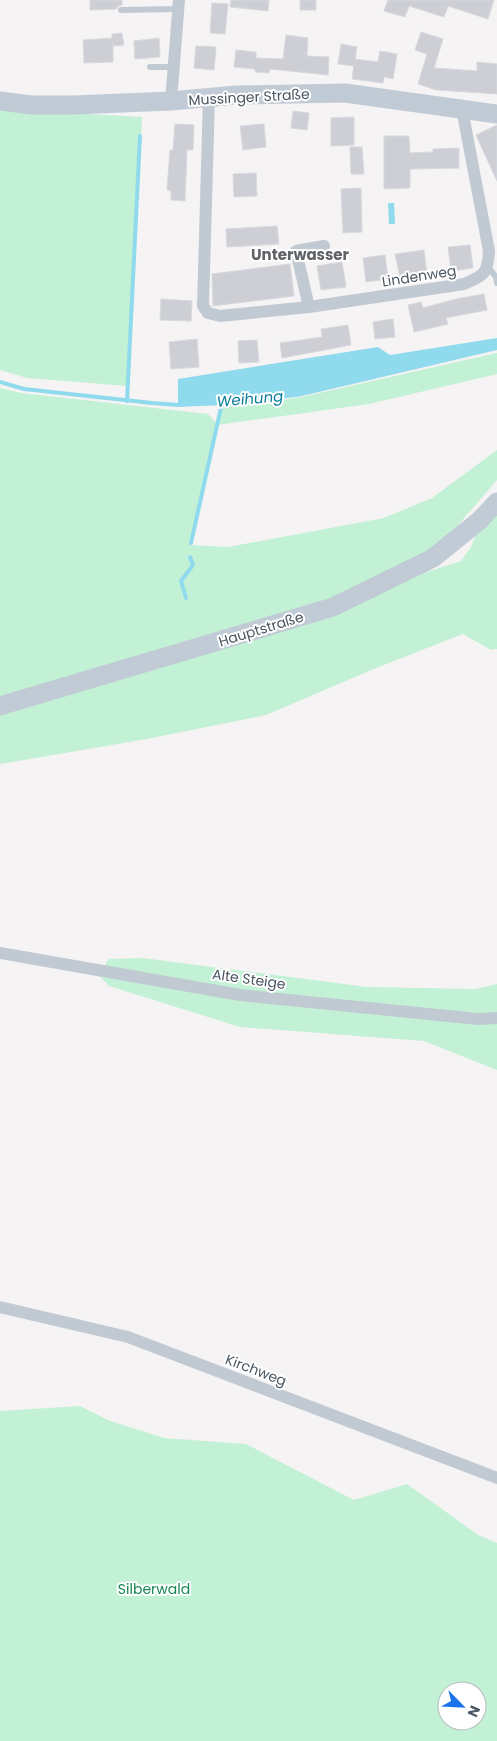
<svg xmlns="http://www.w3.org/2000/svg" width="497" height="1741" font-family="Poppins,sans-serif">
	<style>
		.green { fill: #c3f1d5; fill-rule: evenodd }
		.water { fill: #90daee }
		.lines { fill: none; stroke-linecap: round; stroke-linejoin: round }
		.stream { stroke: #90daee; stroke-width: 4 }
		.building { fill: #cdcfd5; stroke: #d7d9de }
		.lane { stroke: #c1cad2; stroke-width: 6 }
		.street { stroke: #c1cad2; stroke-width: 12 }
		.secondary { stroke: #c1cbd6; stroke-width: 19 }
		.labels { text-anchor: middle; stroke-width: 4; stroke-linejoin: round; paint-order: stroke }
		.street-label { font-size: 14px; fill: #4a5661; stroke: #fff }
		.park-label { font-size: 14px; fill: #17864f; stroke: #fff }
		.neighbourhood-label { font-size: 15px; font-weight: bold; fill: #5f6368; stroke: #fff }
		.water-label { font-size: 15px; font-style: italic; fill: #0c7c9b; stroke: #fff }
	</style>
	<rect width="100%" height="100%" fill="#f5f3f3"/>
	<g class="green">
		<path d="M 0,109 L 142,117 L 128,386 L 27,378 L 0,370 Z"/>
		<path d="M 497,353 L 497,374 L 369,404 L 217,425 L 190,545 L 228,547 L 384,518 L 432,498 L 497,450 L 497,480 L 452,532 L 420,574 L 461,561 L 471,547 L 477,531 L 497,512 L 497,649 L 491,650 L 463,634 L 376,668 L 266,715 L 147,739 L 0,764 L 0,388 L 21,393 L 208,414 L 217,424 L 221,407 L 297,398 Z"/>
		<path d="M 143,958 L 367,987 L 476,989 L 497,984 L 497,1070 L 424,1041 L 240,1027 L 109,986 L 98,974 L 109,959 Z"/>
		<path d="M 80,1406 L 110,1421 L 164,1438 L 246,1444 L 354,1500 L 407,1484 L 478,1535 L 497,1543 L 497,1741 L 0,1741 L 0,1411 ZM 447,1691 L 477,1691 L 477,1721 L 447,1721 Z"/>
	</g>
	<g class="water">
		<path d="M 388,203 L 394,203 L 395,224 L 389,224 Z"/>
		<path d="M 497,338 L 497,348 L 297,395 L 222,403 L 178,405 L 178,379 L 378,347 L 390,355 Z"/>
	</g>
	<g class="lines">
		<g class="stream">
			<path d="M 0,382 L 24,389 L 152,403 L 178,405 L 222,403 L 297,395 L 497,348"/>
			<path d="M 127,401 L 140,136"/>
			<path d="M 191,543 L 222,403"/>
			<path d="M 186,598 L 181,581 L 193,565 L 190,557"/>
		</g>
	</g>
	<g class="building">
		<path d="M 90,0 L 122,0 L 122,5 L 118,6 L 116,9 L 90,10 Z"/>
		<path d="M 231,0 L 269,0 L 268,11 L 230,7 Z"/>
		<rect x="300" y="0" width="16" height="10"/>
		<path d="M 388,0 L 494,0 L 488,19 L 448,6 L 444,17 L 409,6 L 405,17 L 384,11 Z"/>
		<path d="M 212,3 L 228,4 L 225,34 L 210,33 Z"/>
		<path d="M 421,32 L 443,39 L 434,68 L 477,71 L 477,62 L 497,64 L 497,94 L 436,90 L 418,84 L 427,54 L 415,50 Z"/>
		<path d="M 122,33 L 124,45 L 113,46 L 113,43 L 113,62 L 84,63 L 83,40 L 112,38 L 112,34 Z"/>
		<path d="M 286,35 L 308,38 L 307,56 L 329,57 L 328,75 L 270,69 L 269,73 L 255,72 L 255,69 L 234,67 L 236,50 L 256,52 L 256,58 L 283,59 Z"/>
		<path d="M 159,38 L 160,57 L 135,59 L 134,41 Z"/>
		<path d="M 341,44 L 357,47 L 355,59 L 378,62 L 380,51 L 397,54 L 393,79 L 384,77 L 383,83 L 352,79 L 354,64 L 354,66 L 338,64 Z"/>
		<path d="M 196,46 L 216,47 L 214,70 L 194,68 Z"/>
		<path d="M 293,111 L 309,113 L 307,130 L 291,128 Z"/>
		<path d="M 354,117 L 354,145 L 331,146 L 331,118 Z"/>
		<path d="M 175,124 L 194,125 L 193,150 L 187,150 L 185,201 L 171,200 L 171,191 L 167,190 L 170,150 L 173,150 Z"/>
		<path d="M 264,124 L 266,147 L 243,150 L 240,126 Z"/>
		<path d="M 497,125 L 497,181 L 476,135 Z"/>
		<path d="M 384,136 L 409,136 L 410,153 L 433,152 L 433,149 L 459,148 L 459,168 L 410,169 L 410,188 L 384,189 Z"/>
		<path d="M 350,147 L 362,147 L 364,174 L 351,174 Z"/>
		<path d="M 256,173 L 257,196 L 234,197 L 233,174 Z"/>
		<path d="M 361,188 L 362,232 L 343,233 L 341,189 Z"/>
		<path d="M 277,226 L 279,244 L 227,247 L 226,229 Z"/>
		<path d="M 470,245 L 473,268 L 451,271 L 448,247 Z"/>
		<path d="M 424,250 L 427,273 L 400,277 L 395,254 Z"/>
		<path d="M 385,255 L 388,279 L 366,282 L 363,258 Z"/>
		<path d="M 342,262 L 346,287 L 321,290 L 317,266 Z"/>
		<path d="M 290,264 L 294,296 L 213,306 L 212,274 Z"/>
		<path d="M 484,294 L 487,310 L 446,318 L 448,324 L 414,332 L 408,305 L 421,302 L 423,308 L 456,299 Z"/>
		<path d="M 161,299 L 192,301 L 191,321 L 160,320 Z"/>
		<path d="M 393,319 L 395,337 L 375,339 L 373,322 Z"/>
		<path d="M 348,325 L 351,345 L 282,358 L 280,343 L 322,337 L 321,329 Z"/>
		<path d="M 197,339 L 199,367 L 171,369 L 169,342 Z"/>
		<path d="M 257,340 L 259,362 L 239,363 L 238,341 Z"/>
	</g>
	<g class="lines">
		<g class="lane">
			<path d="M 121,10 L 178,9"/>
			<path d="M 150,67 L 173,67"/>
			<path d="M 488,267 L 496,277 L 497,283"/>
		</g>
		<g class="street">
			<path d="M 209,97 L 203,306 L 208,313 L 220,316 L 309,307 L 464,284 C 484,276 488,273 489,251 L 462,109"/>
			<path d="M 171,101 L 179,0"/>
			<path d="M 309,307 L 296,251 L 324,246"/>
			<path d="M 0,953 L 240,995 L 478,1019 L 497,1018"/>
			<path d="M 0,1307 L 128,1337 L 497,1478"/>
		</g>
		<g class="secondary">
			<path d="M 0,101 L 31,105 L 74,105 L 171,101 L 236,95 L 345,93 L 497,114"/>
			<path d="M 0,706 L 333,607 L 433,558 L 480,520 L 497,502"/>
		</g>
	</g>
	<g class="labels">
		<g class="street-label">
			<text transform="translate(249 97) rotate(-3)" y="5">Mussinger Straße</text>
			<text transform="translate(419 276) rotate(-9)" y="5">Lindenweg</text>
			<text transform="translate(261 629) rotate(-17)" y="5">Hauptstraße</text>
			<text transform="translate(249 979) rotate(8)" y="5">Alte Steige</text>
			<text transform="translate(256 1370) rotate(21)" y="5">Kirchweg</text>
		</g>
		<g class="park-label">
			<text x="154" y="1594">Silberwald</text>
		</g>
		<g class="neighbourhood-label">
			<text x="300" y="260">Unterwasser</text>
		</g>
		<g class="water-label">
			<text transform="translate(250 399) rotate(-5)" y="5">Weihung</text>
		</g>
	</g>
	<g transform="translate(462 1706) rotate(114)"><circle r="24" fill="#ffffff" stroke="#b7bbc0"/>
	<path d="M0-4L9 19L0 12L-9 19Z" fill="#1a73e8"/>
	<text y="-8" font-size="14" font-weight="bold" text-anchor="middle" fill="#4a5661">N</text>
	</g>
</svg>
